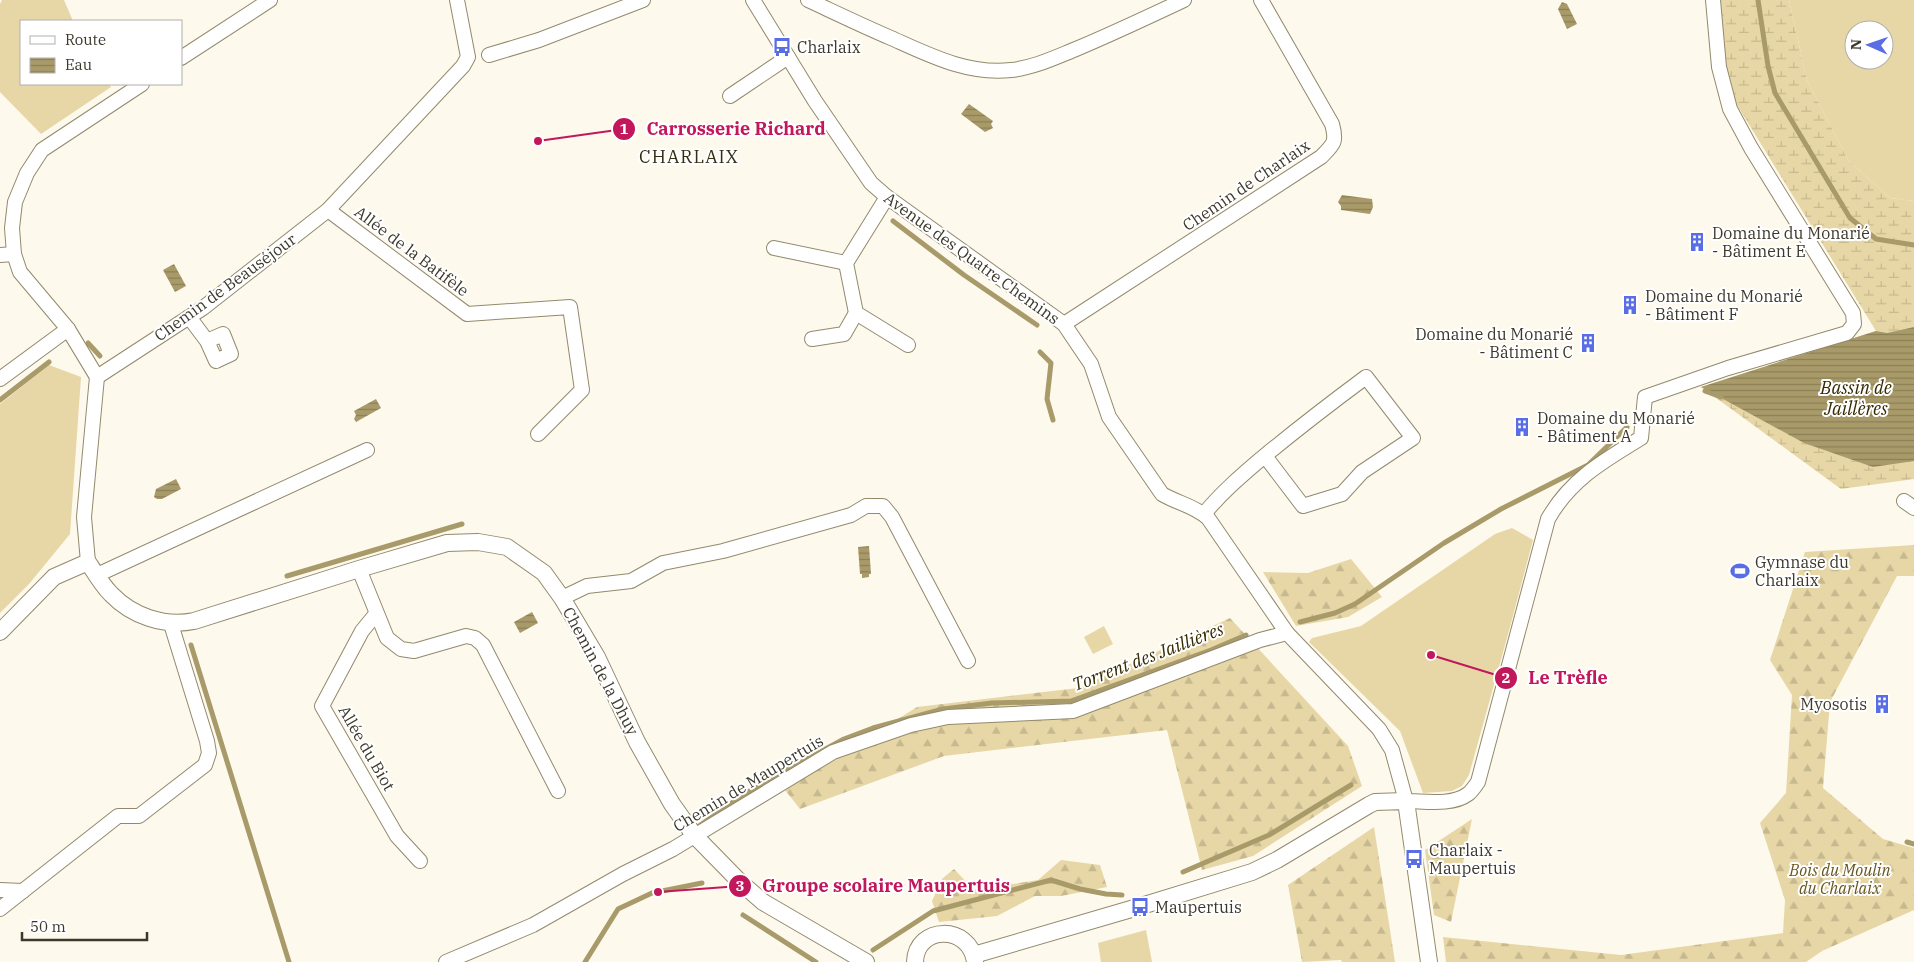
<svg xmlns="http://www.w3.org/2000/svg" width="1914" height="962" font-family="'IBM Plex Serif',serif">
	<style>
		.grass { fill: #e7d7a6; fill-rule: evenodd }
		.forest { fill: url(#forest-firs) }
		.wetland { fill: url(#wetland-marsh) }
		.water { fill: url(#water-rules) }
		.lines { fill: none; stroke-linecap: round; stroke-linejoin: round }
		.stream { stroke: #a99a6a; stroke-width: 5 }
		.minor-casing { stroke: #938a6c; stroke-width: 16 }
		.tertiary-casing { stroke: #938a6c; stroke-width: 18 }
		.minor { stroke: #fff; stroke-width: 14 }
		.tertiary { stroke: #fff; stroke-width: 16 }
		.labels { text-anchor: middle; stroke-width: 4; stroke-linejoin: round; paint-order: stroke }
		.poi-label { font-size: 16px; fill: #3c382c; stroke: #fff; text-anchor: start }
		.street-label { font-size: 16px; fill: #3c382c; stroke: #fff }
		.park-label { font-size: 16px; font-style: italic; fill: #67561d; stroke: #fff }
		.neighbourhood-label { font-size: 18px; letter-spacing: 1px; fill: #362e13; stroke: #fff }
		.water-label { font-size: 18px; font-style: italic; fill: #352a00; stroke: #fff }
		.leader { fill: none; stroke: #c2185b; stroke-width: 2 }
		.callout-dot { fill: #c2185b; stroke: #fff; stroke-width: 2 }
		.mark-label { font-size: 15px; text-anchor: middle; font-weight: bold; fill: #fff }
		.callout-label { font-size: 18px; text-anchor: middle; font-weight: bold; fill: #c2185b; stroke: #fff; stroke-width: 4; stroke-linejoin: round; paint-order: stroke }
	</style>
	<defs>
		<pattern id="forest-firs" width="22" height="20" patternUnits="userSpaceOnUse" patternTransform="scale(1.25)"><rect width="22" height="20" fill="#e7d7a6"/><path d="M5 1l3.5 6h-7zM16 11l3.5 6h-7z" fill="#c7b98f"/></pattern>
		<pattern id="wetland-marsh" width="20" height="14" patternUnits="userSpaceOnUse" patternTransform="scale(1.25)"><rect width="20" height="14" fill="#e7d7a6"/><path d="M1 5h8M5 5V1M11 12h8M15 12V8" fill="none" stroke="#c7b98f"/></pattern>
		<pattern id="water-rules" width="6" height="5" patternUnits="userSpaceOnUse" patternTransform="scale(1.25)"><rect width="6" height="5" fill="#a99a6a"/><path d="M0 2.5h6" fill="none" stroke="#8b7f57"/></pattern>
	</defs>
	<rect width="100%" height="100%" fill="#fdf9ed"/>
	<g class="grass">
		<path d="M 2,0 L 64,0 L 73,21 L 21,21 L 21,84 L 109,84 L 111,87 L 41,134 L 0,92 L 0,4 Z"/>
		<path d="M 1789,0 L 1914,0 L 1914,201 L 1890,198 L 1848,160 L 1807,80 ZM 1854,30 L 1884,30 L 1884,60 L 1854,60 Z"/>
		<path d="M 49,365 L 81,377 L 70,534 L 29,584 L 0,613 L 0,404 Z"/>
		<path d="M 1512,528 L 1533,540 L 1510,627 L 1469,775 L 1462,786 L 1452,791 L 1423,793 L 1400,731 L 1309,642 L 1312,638 L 1361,626 L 1495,534 Z"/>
		<path d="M 1104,626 L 1113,644 L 1093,654 L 1084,637 Z"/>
		<path d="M 1146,930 L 1152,962 L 1101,962 L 1098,943 Z"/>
	</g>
	<g class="forest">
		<path d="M 1914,545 L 1914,576 L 1897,576 L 1830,702 L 1823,788 L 1883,839 L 1914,848 L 1914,910 L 1822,951 L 1806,962 L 1446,962 L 1443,937 L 1621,955 L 1783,933 L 1785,900 L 1760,823 L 1786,793 L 1792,695 L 1770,660 L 1805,552 Z"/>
		<path d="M 1351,559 L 1382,597 L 1348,617 L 1296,626 L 1263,572 L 1308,573 Z"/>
		<path d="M 1230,618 L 1348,746 L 1362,786 L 1253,856 L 1202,870 L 1167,730 L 944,756 L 800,809 L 785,790 L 917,707 L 1078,688 Z"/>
		<path d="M 1472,819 L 1451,922 L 1434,915 L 1425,850 Z"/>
		<path d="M 1374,827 L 1395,962 L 1342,962 L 1341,960 L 1302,962 L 1288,885 Z"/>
		<path d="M 1061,860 L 1100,865 L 1107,887 L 1061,896 L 1035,896 L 997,916 L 939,922 L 932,901 L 943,878 L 954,869 L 974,890 L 1038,880 Z"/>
	</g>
	<path class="wetland" d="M 1714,0 L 1789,0 L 1807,80 L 1848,160 L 1890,198 L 1914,201 L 1914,479 L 1841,489 L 1701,387 L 1876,331 L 1729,92 Z"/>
	<g class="water">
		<path d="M 1562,2 L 1567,4 L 1577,24 L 1567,29 L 1558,9 Z"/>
		<path d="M 969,104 L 993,121 L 991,124 L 993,128 L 985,132 L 961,114 Z"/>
		<path d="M 1342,195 L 1372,199 L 1373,207 L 1370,214 L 1341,210 L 1341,206 L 1338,202 Z"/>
		<path d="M 174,264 L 186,286 L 175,292 L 163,270 Z"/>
		<path d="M 1914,327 L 1914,461 L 1873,467 L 1804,443 L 1701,387 L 1876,331 L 1887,333 Z"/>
		<path d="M 376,399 L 381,408 L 356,422 L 354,419 L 356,415 L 354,411 Z"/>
		<path d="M 176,479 L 181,489 L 162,499 L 157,499 L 154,497 L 156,489 Z"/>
		<path d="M 869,546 L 871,574 L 869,574 L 869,577 L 862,578 L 862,574 L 860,574 L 858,547 Z"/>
		<path d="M 532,612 L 538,623 L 520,633 L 514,622 Z"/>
	</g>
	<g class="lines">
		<g class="stream">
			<path d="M 1758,0 L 1768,66 L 1775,93 L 1850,218 L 1876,239 L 1914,245"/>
			<path d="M 893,221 L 964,275 L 1037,325"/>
			<path d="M 88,343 L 100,356"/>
			<path d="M 1040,352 L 1051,363 L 1047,399 L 1053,420"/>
			<path d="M 1705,391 L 1721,397"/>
			<path d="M 0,400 L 49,362"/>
			<path d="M 287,576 L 462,524"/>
			<path d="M 1300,622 L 1335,613 L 1355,604 L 1444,543 L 1501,509 L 1588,465 L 1627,427"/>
			<path d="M 191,645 L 289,962"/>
			<path d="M 699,826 L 743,795 L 772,778 L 844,739 L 873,728 L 943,709 L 992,703 L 1071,701 L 1211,650 L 1246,635"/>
			<path d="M 1907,842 L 1914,844"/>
			<path d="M 1183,872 L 1269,835 L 1351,785"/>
			<path d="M 743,915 L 816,962"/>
			<path d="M 873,950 L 933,911 L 1051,880 L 1080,889 L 1106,894 L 1122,895"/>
			<path d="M 585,962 L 618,909 L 652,893 L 702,883"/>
		</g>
		<g class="minor-casing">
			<g id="minor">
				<path d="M 753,0 L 815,101 L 871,183 L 887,197 L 1064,324 L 1091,364 L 1109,417 L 1162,494 C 1179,504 1193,505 1208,518 L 1287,633 L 1379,729 L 1392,750 L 1406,801 C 1424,801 1452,806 1468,794 C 1472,791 1475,786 1478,782 L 1548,519 C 1570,480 1603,461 1641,438 L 1645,397 L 1728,368 L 1847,333 L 1854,324 L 1853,313 L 1751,148 L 1730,109 L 1719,67 L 1713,0"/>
				<path d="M 808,0 C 836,13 863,26 891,38 C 929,55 968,75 1011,70 C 1033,68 1056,57 1076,49 C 1112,34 1148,17 1184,0"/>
				<path d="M 489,55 L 539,40 L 643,0"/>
				<path d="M 181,58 L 270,0"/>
				<path d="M 730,96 L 788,57"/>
				<path d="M 887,197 L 846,263 L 856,313 L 908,345"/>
				<path d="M 328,210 L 467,314 L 570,307 L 582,390 L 538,434"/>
				<path d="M 774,248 L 846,263"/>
				<path d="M 0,255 L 14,254"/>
				<path d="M 189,317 L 207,341 L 216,361 L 231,354 L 223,334 L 207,341"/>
				<path d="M 1064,324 L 1321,157 C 1334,144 1337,142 1332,124 L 1261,0"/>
				<path d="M 812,339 L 844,334 L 856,313"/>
				<path d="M 97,377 L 203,308 L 328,210 L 463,66 L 468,57 L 457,0"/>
				<path d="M 97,377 L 68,329 L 20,272 L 14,254 L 12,228 L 15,202 L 27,173 L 42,150 L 142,84"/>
				<path d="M 0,379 L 68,329"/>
				<path d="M 1904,501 L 1914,508"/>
				<path d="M 1204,514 C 1221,493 1241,476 1262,458 C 1296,430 1331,403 1366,377 L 1413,438 L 1362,472 L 1342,494 L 1303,506 L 1265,456"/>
				<path d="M 88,562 L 84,517 L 97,377"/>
				<path d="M 359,569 L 387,638 L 401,649 L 414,651 L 466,636 L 475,638 L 483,645 L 558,791"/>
				<path d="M 97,575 L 367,450"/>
				<path d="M 562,598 L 587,586 L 631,581 L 663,563 L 723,551 L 851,515 L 866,506 L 883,506 L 892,517 L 968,661"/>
				<path d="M 376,614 L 362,631 L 322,706 L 397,836 L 420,861"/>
				<path d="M 0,890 L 23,891"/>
				<path d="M 0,909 L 118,816 L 139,816 L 205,765 L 209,753 L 207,741 L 171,624"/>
				<path d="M 446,962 L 533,925 L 623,874 L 673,849 L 833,752 L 911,725 L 948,717 L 1073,711 L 1260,640 L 1287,633"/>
			</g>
		</g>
		<g class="tertiary-casing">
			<g id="tertiary">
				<path d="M 0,632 L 54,577 L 88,562 C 95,573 102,585 111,594 C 132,616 164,627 194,621 L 359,569 L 447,543 L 478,542 L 507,547 L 544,573 L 562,598 L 597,657 L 637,742 L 672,804 L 694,835 L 740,882 L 763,902 L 866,962"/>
				<path d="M 974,955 L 1138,907 L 1252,872 L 1277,860 L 1369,805 L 1375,802 L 1406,801 L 1429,962"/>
				<path d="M 915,962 C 916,925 970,924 975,962"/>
			</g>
		</g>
		<use href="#minor" class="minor"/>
		<use href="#tertiary" class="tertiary"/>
	</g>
	<defs>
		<g id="bus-bare" transform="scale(1.5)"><path d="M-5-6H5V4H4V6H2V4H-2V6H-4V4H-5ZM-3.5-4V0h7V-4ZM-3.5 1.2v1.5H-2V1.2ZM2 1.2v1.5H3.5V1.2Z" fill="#596de4" stroke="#fff" stroke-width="2.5" paint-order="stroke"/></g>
		<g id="building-bare" transform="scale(1.5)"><path d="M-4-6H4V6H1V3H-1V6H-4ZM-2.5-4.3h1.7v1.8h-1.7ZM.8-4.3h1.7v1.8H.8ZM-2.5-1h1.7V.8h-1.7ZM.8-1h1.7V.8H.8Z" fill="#596de4" stroke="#fff" stroke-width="2.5" paint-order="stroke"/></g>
		<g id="stadium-bare" transform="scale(1.5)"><path d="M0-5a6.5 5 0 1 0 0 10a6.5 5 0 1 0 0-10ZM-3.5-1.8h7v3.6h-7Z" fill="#596de4" stroke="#fff" stroke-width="2.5" paint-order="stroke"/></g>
	</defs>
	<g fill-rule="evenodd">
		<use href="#bus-bare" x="782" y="47"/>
		<use href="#building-bare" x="1697" y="242"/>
		<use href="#building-bare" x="1630" y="305"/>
		<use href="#building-bare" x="1588" y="343"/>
		<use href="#building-bare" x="1522" y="427"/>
		<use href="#stadium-bare" x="1740" y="571"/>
		<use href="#building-bare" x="1882" y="704"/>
		<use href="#bus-bare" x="1414" y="859"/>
		<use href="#bus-bare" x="1140" y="907"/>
	</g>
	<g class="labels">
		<g class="poi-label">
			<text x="797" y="53">Charlaix</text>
			<text x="1712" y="239">Domaine du Monarié<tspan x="1712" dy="18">- Bâtiment E</tspan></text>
			<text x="1645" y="302">Domaine du Monarié<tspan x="1645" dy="18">- Bâtiment F</tspan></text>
			<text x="1573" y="340" text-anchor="end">Domaine du Monarié<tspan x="1573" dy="18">- Bâtiment C</tspan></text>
			<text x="1537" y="424">Domaine du Monarié<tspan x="1537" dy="18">- Bâtiment A</tspan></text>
			<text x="1755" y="568">Gymnase du<tspan x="1755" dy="18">Charlaix</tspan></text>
			<text x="1867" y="710" text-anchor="end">Myosotis</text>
			<text x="1429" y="856">Charlaix -<tspan x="1429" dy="18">Maupertuis</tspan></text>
			<text x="1155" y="913">Maupertuis</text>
		</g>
		<g class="street-label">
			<text transform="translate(1246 185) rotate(-34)" y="6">Chemin de Charlaix</text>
			<text transform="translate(412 251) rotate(37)" y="6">Allée de la Batifèle</text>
			<text transform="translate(972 258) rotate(36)" y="6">Avenue des Quatre Chemins</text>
			<text transform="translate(225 287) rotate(-36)" y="6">Chemin de Beauséjour</text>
			<text transform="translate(601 671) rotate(62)" y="6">Chemin de la Dhuy</text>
			<text transform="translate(367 748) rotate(60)" y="6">Allée du Biot</text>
			<text transform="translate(748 783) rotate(-31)" y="6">Chemin de Maupertuis</text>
		</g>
		<g class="park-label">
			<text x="1840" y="876">Bois du Moulin<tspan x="1840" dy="18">du Charlaix</tspan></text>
		</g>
		<g class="neighbourhood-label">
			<text x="689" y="163">CHARLAIX</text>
		</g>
		<g class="water-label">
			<text x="1856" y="394">Bassin de<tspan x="1856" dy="21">Jaillères</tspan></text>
			<text transform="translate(1148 657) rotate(-21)" y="6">Torrent des Jaillières</text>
		</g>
	</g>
	<path class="leader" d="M538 141L624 129M1431 655L1506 678M658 892L740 886"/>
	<g class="callout-dot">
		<circle cx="538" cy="141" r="5"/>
		<circle cx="1431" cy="655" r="5"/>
		<circle cx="658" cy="892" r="5"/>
		<circle cx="624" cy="129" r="12"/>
		<circle cx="1506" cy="678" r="12"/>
		<circle cx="740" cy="886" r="12"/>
	</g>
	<g class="mark-label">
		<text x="624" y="134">1</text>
		<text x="1506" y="683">2</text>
		<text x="740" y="891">3</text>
	</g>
	<g class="callout-label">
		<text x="736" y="135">Carrosserie Richard</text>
		<text x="1568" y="684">Le Trèfle</text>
		<text x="886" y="892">Groupe scolaire Maupertuis</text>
	</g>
	<rect x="20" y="20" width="162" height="65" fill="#ffffff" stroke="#b1afab"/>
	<rect x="30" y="36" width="25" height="8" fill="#ffffff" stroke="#b1afab"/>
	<text x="65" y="45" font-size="15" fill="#3c382c">Route</text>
	<rect x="30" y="58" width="25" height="15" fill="url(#water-rules)" stroke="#b1afab"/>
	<text x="65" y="70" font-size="15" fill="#3c382c">Eau</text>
	<g transform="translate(1869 45) rotate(272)"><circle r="24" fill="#ffffff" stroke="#b1afab"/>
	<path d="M0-4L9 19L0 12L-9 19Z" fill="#596de4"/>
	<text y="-8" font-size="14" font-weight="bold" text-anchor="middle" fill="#3c382c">N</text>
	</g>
	<path d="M22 932v8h125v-8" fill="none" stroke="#3c382c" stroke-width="2.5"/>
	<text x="30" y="932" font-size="15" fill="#3c382c" stroke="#ffffff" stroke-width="4" paint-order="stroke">50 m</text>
</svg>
